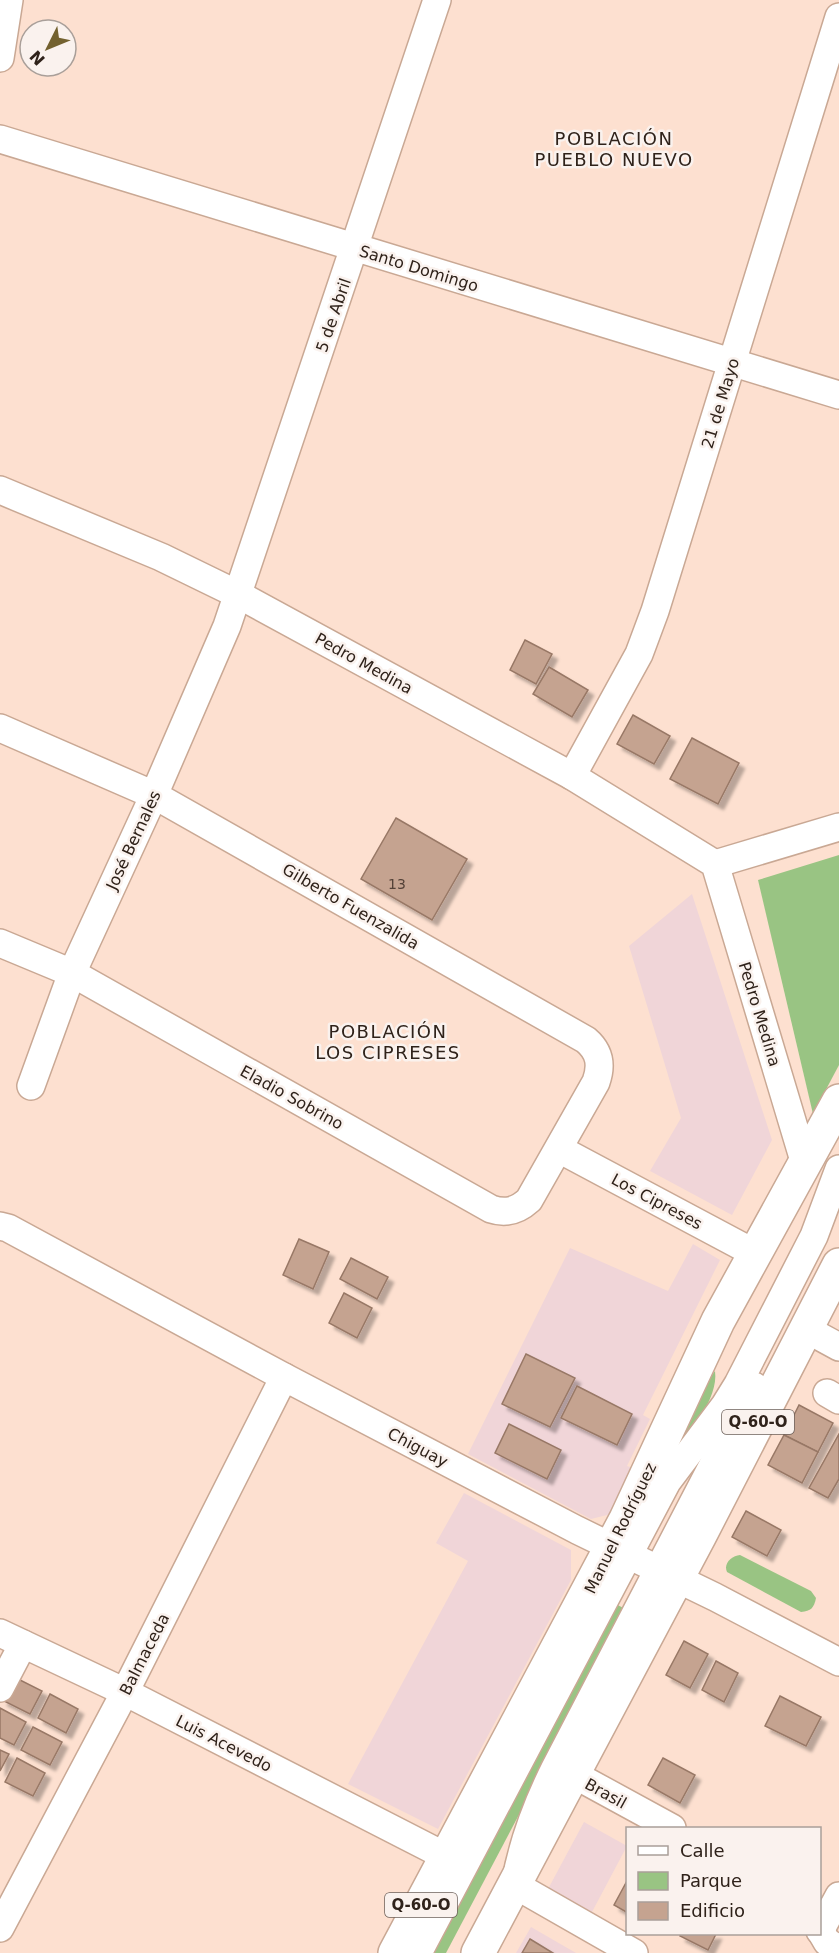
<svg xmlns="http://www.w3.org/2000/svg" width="839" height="1953" font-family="'DejaVu Sans',sans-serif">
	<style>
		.commercial { fill: #f0d5d8 }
		.green { fill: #99c483 }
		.building { fill: #c5a390; stroke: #987866; stroke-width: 1.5; filter: url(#shadow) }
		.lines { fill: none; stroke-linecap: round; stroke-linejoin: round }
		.minor-casing { stroke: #c9a894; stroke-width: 30 }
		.major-casing { stroke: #c9a894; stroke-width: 36 }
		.minor { stroke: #fff; stroke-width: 27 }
		.major { stroke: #fff; stroke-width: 33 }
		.labels { text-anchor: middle; stroke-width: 5; stroke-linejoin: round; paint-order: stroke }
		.number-label { font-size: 14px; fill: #544238 }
		.shield { fill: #faf2ee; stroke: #6c605a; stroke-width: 1.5 }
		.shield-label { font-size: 15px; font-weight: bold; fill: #2f221a }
		.street-label { font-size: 16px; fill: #2f221a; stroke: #faf2ee }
		.neighbourhood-label { font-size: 18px; letter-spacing: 1.5px; fill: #2f221a; stroke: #faf2ee }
	</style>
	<defs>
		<filter id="shadow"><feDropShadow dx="5.5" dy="5.5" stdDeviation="1.5" flood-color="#0004"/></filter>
	</defs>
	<rect width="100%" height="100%" fill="#fde0d0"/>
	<g class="commercial">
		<path d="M 692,894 L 772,1140 L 732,1215 L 650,1171 L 681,1118 L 629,946 Z"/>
		<path d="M 693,1244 L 720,1260 L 643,1415 L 650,1419 L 627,1466 L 636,1469 L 611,1514 L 591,1519 L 468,1454 L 570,1248 L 668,1291 Z"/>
		<path d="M 464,1493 L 571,1550 L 571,1580 L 438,1829 L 348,1784 L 468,1561 L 436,1543 Z"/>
		<path d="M 584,1822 L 627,1846 L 592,1912 L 548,1889 Z"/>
		<path d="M 531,1927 L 576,1953 L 516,1953 Z"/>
	</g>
	<g class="green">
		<path d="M 839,855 L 839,1065 L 813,1114 L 758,880 Z"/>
		<path d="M 715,1371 C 719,1399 688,1434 673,1457 L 706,1383 Z"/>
		<path d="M 740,1555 L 811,1591 L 816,1598 C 814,1608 811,1611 801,1612 L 727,1572 C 723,1563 732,1556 740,1555 Z"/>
		<path d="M 614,1603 L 627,1610 L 446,1953 L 427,1953 Z"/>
	</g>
	<g class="building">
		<path d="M 525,640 L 552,654 L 536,684 L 510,670 Z"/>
		<path d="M 549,667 L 588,690 L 572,717 L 533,694 Z"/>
		<path d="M 633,715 L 670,736 L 654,764 L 617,744 Z"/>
		<path d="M 692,738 L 739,763 L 718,804 L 670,779 Z"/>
		<path d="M 396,818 L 467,859 L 432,920 L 361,879 Z"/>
		<path d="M 299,1239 L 329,1252 L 313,1289 L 283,1275 Z"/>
		<path d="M 351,1258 L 388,1277 L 377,1299 L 340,1279 Z"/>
		<path d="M 344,1293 L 372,1308 L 357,1338 L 329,1323 Z"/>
		<path d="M 526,1354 L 575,1378 L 550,1427 L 502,1404 Z"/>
		<path d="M 577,1386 L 632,1414 L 617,1445 L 561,1418 Z"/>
		<path d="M 799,1405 L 833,1423 L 818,1452 L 784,1435 Z"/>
		<path d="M 509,1424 L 561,1450 L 547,1479 L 495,1453 Z"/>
		<path d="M 839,1434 L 839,1479 L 828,1498 L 809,1488 Z"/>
		<path d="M 784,1435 L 818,1452 L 802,1483 L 768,1465 Z"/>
		<path d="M 746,1511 L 781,1530 L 767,1556 L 732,1537 Z"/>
		<path d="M 684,1641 L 708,1654 L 690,1688 L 666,1675 Z"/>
		<path d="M 716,1661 L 738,1673 L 724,1702 L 702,1690 Z"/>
		<path d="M 14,1677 L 42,1691 L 30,1714 L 2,1700 Z"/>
		<path d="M 50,1694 L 78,1709 L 66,1733 L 38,1718 Z"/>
		<path d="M 780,1696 L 821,1717 L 806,1746 L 765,1726 Z"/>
		<path d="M 0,1708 L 26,1722 L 14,1745 L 0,1738 Z"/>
		<path d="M 33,1727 L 62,1742 L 50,1765 L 21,1750 Z"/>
		<path d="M 0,1750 L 9,1754 L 0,1771 Z"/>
		<path d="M 17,1758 L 45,1773 L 33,1796 L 5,1782 Z"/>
		<path d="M 663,1758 L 695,1775 L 680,1803 L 648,1785 Z"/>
		<path d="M 628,1879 L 628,1913 L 614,1905 Z"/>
		<path d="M 681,1934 L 716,1934 L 708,1950 L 680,1936 Z"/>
		<path d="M 530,1939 L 553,1953 L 522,1953 Z"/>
	</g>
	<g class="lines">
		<g class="minor-casing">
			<g id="minor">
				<path d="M 0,58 L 9,0"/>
				<path d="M 0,139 L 839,395"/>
				<path d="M 0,490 L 161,557 L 239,595 L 572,776 L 715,864 L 805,1164"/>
				<path d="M 0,728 L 154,795 L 586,1040 C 600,1052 602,1065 596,1082 L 529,1200 C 517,1211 506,1214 491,1209 L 72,973 L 0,943"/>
				<path d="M 572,776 L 639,654 L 655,611 L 839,17"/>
				<path d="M 715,864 L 839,827"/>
				<path d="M 31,1086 L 72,973 L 154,795 L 227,626 L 437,0"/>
				<path d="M 559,1149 L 756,1254"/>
				<path d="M 0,1226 L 8,1228 L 284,1377 L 577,1530 L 715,1597 L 839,1662"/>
				<path d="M 806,1329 L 839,1347"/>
				<path d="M 827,1393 L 839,1400"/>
				<path d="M 0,1633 L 125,1692 L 447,1857"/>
				<path d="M 0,1688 L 23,1644"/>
				<path d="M 573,1774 L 672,1828"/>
				<path d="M 0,1928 L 125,1692 L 284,1377"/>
				<path d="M 820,1930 L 827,1942 L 839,1949"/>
				<path d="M 820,1931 L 839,1896"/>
				<path d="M 418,1953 L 667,1482 L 725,1405 L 738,1384 L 814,1236 L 839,1169"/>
				<path d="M 634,1953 L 515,1885 C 522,1843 536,1806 555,1768 L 754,1386"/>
			</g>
		</g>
		<g class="major-casing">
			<g id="major">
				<path d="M 395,1953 L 626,1519 L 718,1321 L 839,1101"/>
				<path d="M 478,1953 L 700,1535 L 839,1265"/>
			</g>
		</g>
		<use href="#minor" class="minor"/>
		<use href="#major" class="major"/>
	</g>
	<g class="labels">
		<g class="number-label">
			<text x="397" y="889">13</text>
		</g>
		<g class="shield">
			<rect x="722" y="1410" width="72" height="24" rx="4.5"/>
			<rect x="385" y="1893" width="72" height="24" rx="4.5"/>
		</g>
		<g class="shield-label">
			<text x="758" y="1427">Q-60-O</text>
			<text x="421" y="1910">Q-60-O</text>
		</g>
		<g class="street-label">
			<text transform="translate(419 268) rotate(17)" y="6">Santo Domingo</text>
			<text transform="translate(333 315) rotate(-71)" y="6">5 de Abril</text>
			<text transform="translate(720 403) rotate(-73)" y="6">21 de Mayo</text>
			<text transform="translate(364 663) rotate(29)" y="6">Pedro Medina</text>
			<text transform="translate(133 840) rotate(-65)" y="6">José Bernales</text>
			<text transform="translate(351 906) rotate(30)" y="6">Gilberto Fuenzalida</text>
			<text transform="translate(760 1014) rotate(73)" y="6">Pedro Medina</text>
			<text transform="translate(292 1097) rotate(29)" y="6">Eladio Sobrino</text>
			<text transform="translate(657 1201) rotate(28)" y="6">Los Cipreses</text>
			<text transform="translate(418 1447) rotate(28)" y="6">Chiguay</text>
			<text transform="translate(620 1528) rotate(-64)" y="6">Manuel Rodríguez</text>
			<text transform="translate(144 1654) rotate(-63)" y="6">Balmaceda</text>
			<text transform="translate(224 1743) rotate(27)" y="6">Luis Acevedo</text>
			<text transform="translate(606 1793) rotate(29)" y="6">Brasil</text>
		</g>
		<g class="neighbourhood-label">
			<text x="614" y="145">POBLACIÓN<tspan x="614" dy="21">PUEBLO NUEVO</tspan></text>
			<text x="388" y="1038">POBLACIÓN<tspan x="388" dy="21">LOS CIPRESES</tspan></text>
		</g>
	</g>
	<rect x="626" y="1827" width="195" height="108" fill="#faf2ee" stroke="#a99f99" stroke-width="1.5"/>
	<rect x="638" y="1846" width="30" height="9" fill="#ffffff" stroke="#a99f99" stroke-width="1.5"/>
	<text x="680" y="1857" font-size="18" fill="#2f221a">Calle</text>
	<rect x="638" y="1872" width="30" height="18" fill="#99c483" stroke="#a99f99" stroke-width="1.5"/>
	<text x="680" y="1887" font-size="18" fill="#2f221a">Parque</text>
	<rect x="638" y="1902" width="30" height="18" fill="#c5a390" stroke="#a99f99" stroke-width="1.5"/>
	<text x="680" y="1917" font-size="18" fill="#2f221a">Edificio</text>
	<g transform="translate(48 48) rotate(227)"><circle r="28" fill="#faf2ee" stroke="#a99f99" stroke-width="1.5"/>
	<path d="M0-4.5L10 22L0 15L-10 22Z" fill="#73612f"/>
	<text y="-9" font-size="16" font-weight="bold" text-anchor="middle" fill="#2f221a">N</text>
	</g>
</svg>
